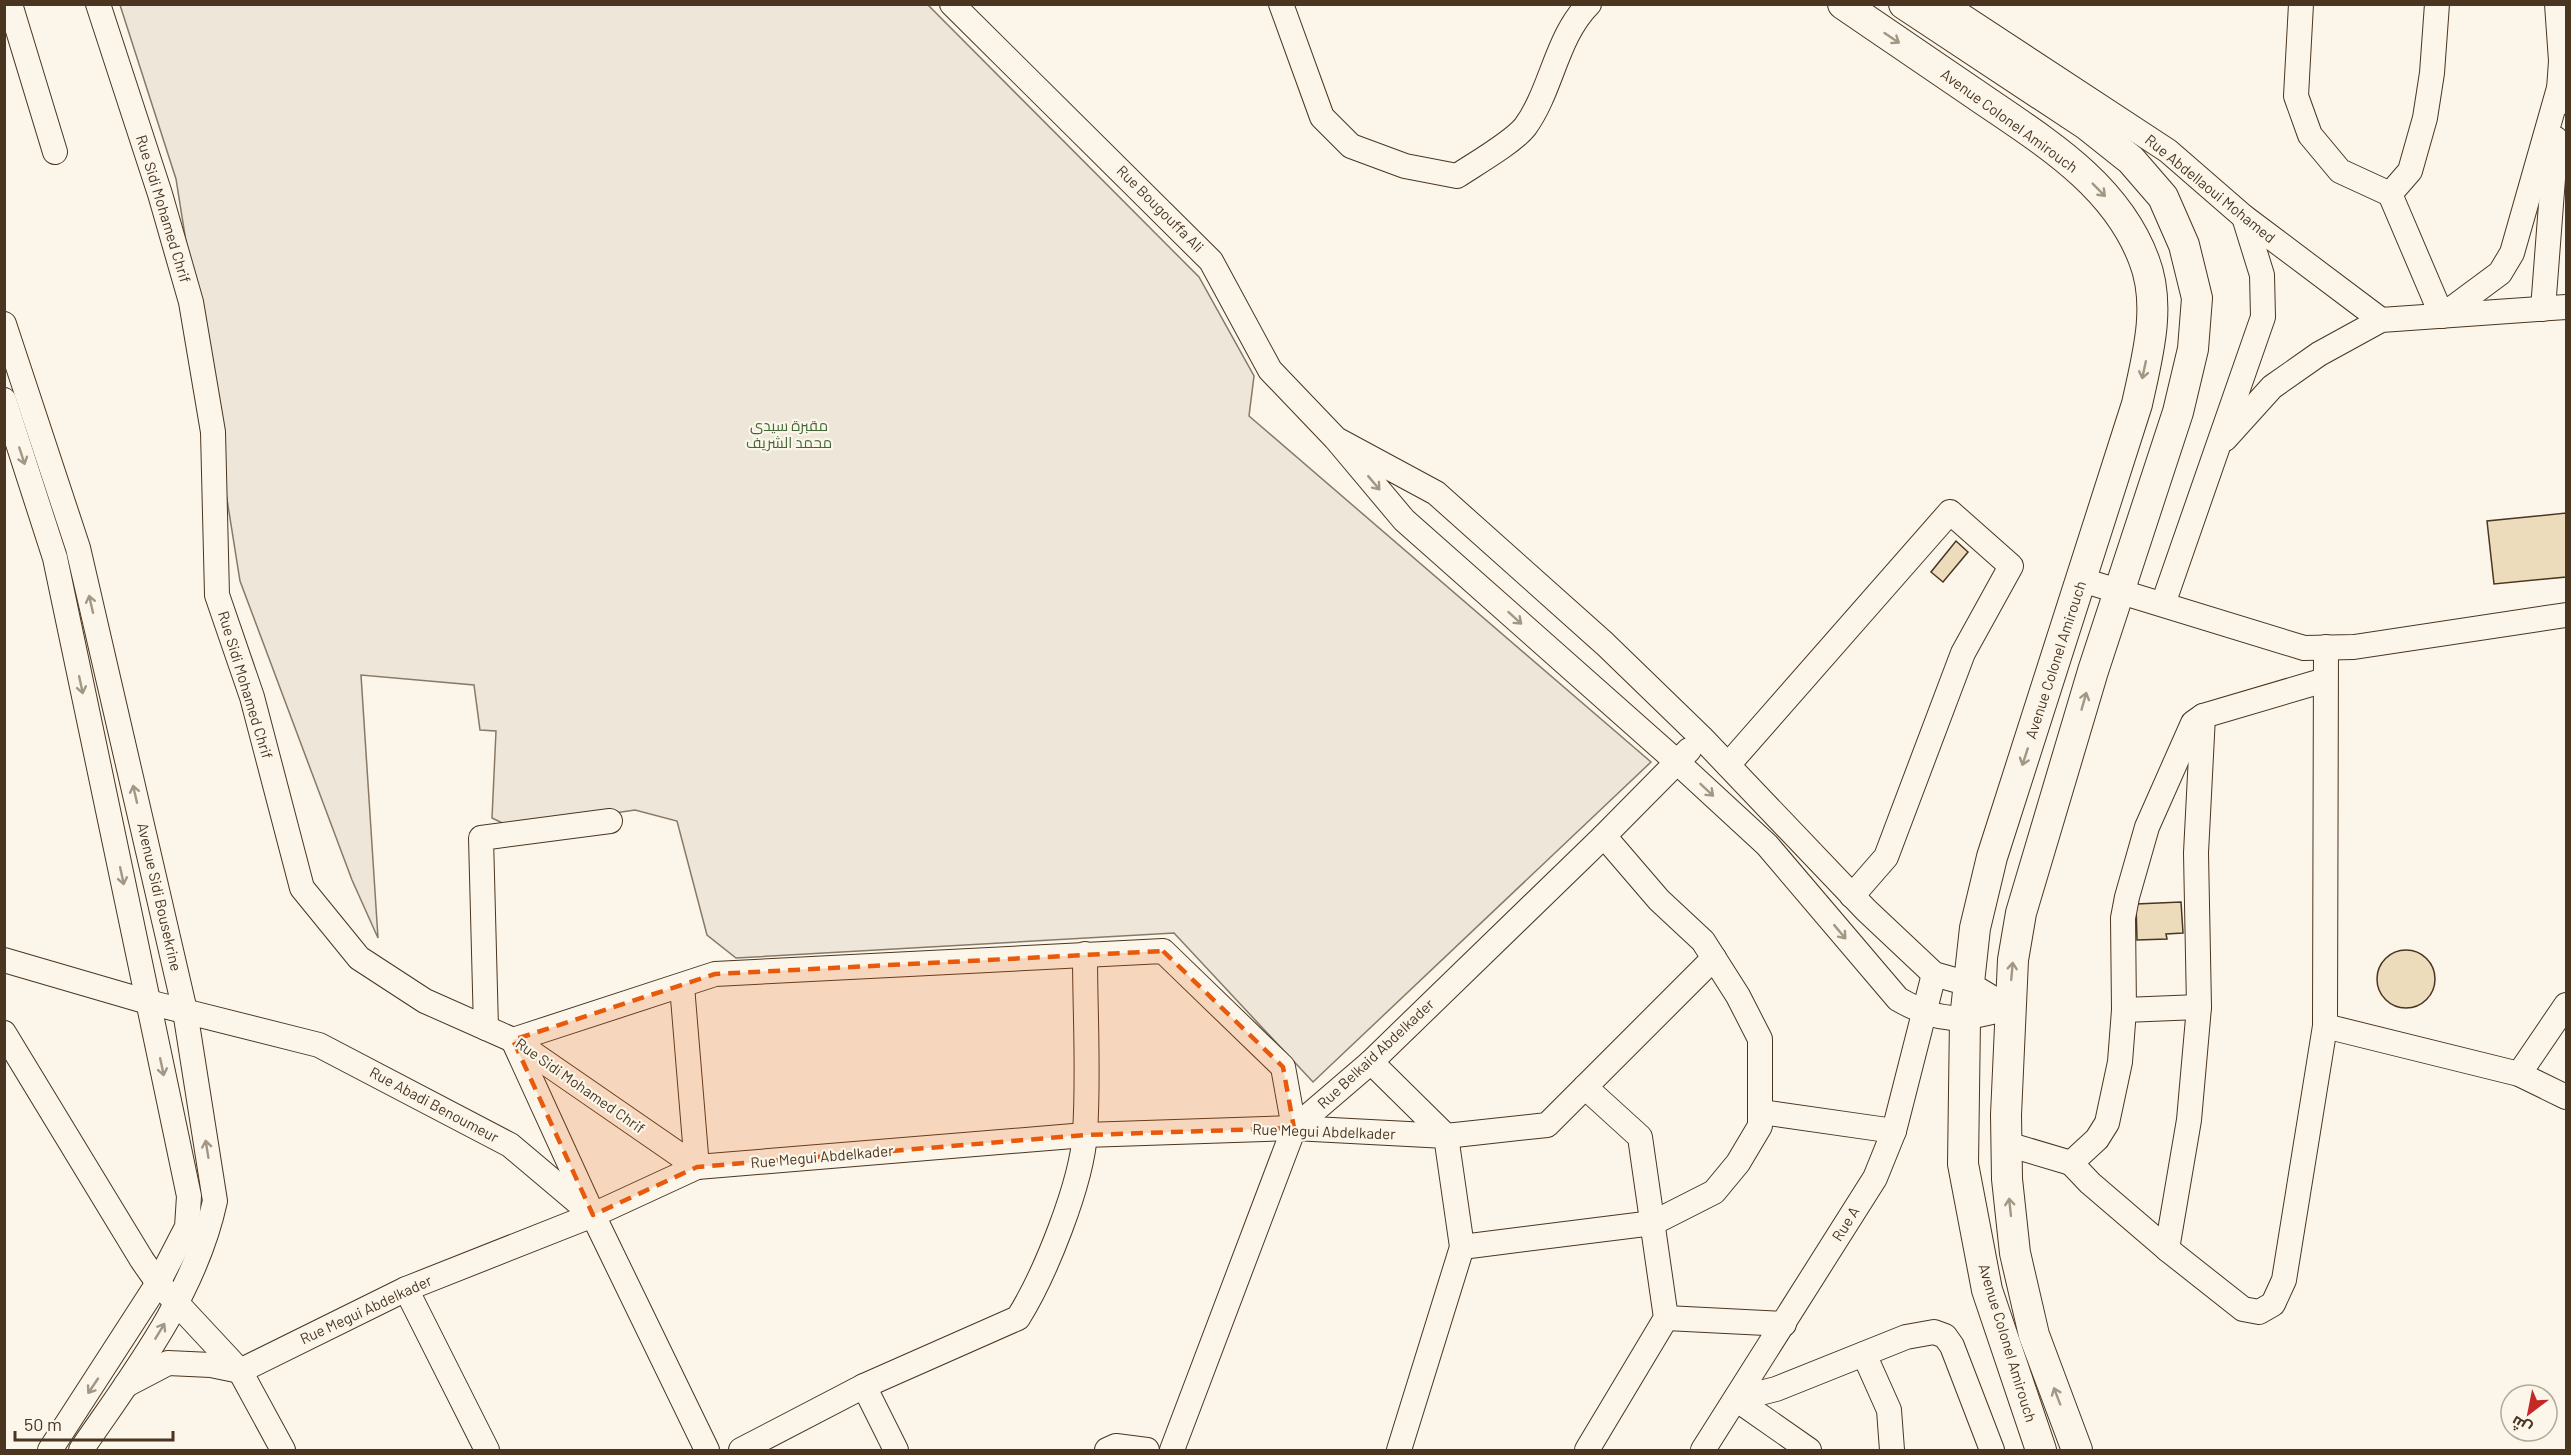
<svg xmlns="http://www.w3.org/2000/svg" width="2571" height="1455" font-family="Barlow,Cairo,sans-serif">
	<style>
		.green { fill: #ede6d9; stroke: #887966; stroke-width: 1.5 }
		.building { fill: #ecdcbc; stroke: #4a3520; stroke-width: 1.5 }
		.lines { fill: none; stroke-linecap: round; stroke-linejoin: round }
		.minor-casing { stroke: #4a3520; stroke-width: 26 }
		.major-casing { stroke: #4a3520; stroke-width: 32 }
		.minor { stroke: #fbf6e9; stroke-width: 24 }
		.major { stroke: #fbf6e9; stroke-width: 30 }
		.oneway { stroke: #a29684 }
		.marked { fill: #e8590c; fill-opacity: 0.2; stroke: #e8590c; stroke-width: 4.5; stroke-dasharray: 12 8; stroke-linejoin: round }
		.labels { text-anchor: middle; stroke-width: 4.5; stroke-linejoin: round; paint-order: stroke }
		.street-label { font-size: 15px; fill: #4a3520; stroke: #fbf6e9 }
		.park-label { font-size: 15px; fill: #436837; stroke: #fbf6e9 }
	</style>
	<rect width="100%" height="100%" fill="#fbf6e9"/>
	<path class="green" d="M 120,5 L 928,5 L 1199,277 L 1254,376 L 1249,416 L 1651,762 L 1313,1082 L 1174,933 L 736,958 L 707,935 L 677,821 L 635,810 L 513,828 L 492,818 L 496,731 L 480,730 L 474,685 L 361,675 L 378,938 L 352,880 L 240,581 L 176,179 Z"/>
	<g class="building">
		<path d="M 2566,513 L 2566,577 L 2494,584 L 2487,521 Z"/>
		<path d="M 1956,541 L 1968,552 L 1943,582 L 1931,572 Z"/>
		<path d="M 2181,902 L 2183,933 L 2166,934 L 2167,939 L 2137,940 L 2136,904 Z"/>
		<circle cx="2406" cy="979" r="29"/>
	</g>
	<g class="lines">
		<g class="minor-casing">
			<g id="minor">
				<path d="M 10,4 L 55,152"/>
				<path d="M 98,4 L 160,194 L 191,302 L 213,432 L 217,595 L 252,697 L 302,888 L 359,958 L 425,1001 L 513,1040 L 697,1167"/>
				<path d="M 952,4 L 1211,261 L 1270,370 L 1336,439 L 1404,520 L 1677,762 L 1767,845 L 1898,999 C 1943,1025 1959,1020 2009,1008 L 1969,984 L 1934,974 L 1866,910 L 1701,737 L 1605,644 L 1436,493 L 1336,439"/>
				<path d="M 1281,4 L 1322,117 L 1351,146 L 1405,166 L 1457,176 C 1475,164 1512,143 1525,127 C 1552,90 1556,37 1589,4"/>
				<path d="M 1944,4 L 2168,151 L 2244,217 L 2381,320"/>
				<path d="M 2301,4 L 2296,96 L 2310,135 L 2340,171 L 2390,194 L 2410,171 L 2425,118 L 2432,73 L 2437,4"/>
				<path d="M 2557,4 L 2561,61 L 2558,104"/>
				<path d="M 2390,194 L 2442,316 L 2500,273 L 2512,253 L 2559,88"/>
				<path d="M 2543,309 L 2556,139"/>
				<path d="M 4,324 L 78,548 L 185,1011 L 215,1201 C 195,1294 134,1373 81,1450"/>
				<path d="M 4,400 L 55,558 L 189,1196 L 187,1227 L 158,1283 L 50,1450"/>
				<path d="M 2225,439 L 2272,387 L 2319,354 L 2381,320 L 2566,307"/>
				<path d="M 2082,580 L 2304,648 L 2354,647 L 2566,615"/>
				<path d="M 2163,604 L 2263,317 L 2262,275 L 2244,217"/>
				<path d="M 1728,765 L 1950,512 L 2011,566 L 1963,653 L 1886,857 L 1852,896"/>
				<path d="M 4,960 L 148,1002 L 319,1045 L 510,1145 L 593,1215 L 707,1450"/>
				<path d="M 682,986 L 697,1167"/>
				<path d="M 2124,1010 L 2199,1007"/>
				<path d="M 2325,1026 L 2519,1074 L 2566,1097"/>
				<path d="M 486,1028 L 481,838 L 610,821"/>
				<path d="M 4,1033 L 142,1260 L 158,1283 L 240,1371 L 283,1450"/>
				<path d="M 1371,1062 L 1446,1136 L 1462,1247 L 1399,1450"/>
				<path d="M 2519,1074 L 2566,1005"/>
				<path d="M 1585,1087 L 1640,1137 L 1666,1318 L 1587,1450"/>
				<path d="M 1761,1112 L 1894,1131"/>
				<path d="M 2007,1144 L 2071,1163 L 2097,1139 L 2107,1123 L 2120,1062 L 2124,1010 L 2123,918 L 2127,897 L 2147,827 L 2193,723 L 2203,716 L 2325,680"/>
				<path d="M 2071,1163 L 2090,1183 L 2167,1249 L 2243,1309 L 2259,1312 L 2273,1304 L 2284,1280 L 2325,1026 L 2326,647"/>
				<path d="M 593,1215 L 513,1040 L 715,974 L 1163,951 L 1283,1067 L 1294,1128"/>
				<path d="M 1462,1247 L 1653,1223 L 1714,1192 L 1738,1163 L 1760,1126 L 1760,1039 L 1738,996 L 1703,941 L 1659,900 L 1604,836"/>
				<path d="M 2167,1249 L 2189,1120 L 2199,1007 L 2196,853 L 2203,716"/>
				<path d="M 406,1289 L 487,1450"/>
				<path d="M 1666,1318 L 1784,1324"/>
				<path d="M 1864,1354 L 1889,1410 L 1892,1450"/>
				<path d="M 126,1385 L 168,1363 L 211,1365 L 240,1371 L 406,1289 L 593,1215 L 697,1167 L 1085,1135 L 1294,1128 L 1446,1136 L 1547,1125 L 1714,958"/>
				<path d="M 864,1386 L 896,1450"/>
				<path d="M 1736,1399 L 1776,1389 L 1906,1337 L 1934,1332 L 1945,1336 L 1952,1346 L 1992,1450"/>
				<path d="M 1736,1399 L 1809,1450"/>
				<path d="M 741,1450 L 864,1386 L 1018,1318 C 1045,1275 1082,1183 1085,1133 C 1089,1074 1085,1014 1085,954"/>
				<path d="M 1107,1450 L 1116,1446 L 1147,1450"/>
				<path d="M 1172,1450 L 1294,1128 L 1371,1062 L 1604,836 L 1689,750"/>
				<path d="M 1703,1450 L 1875,1178 L 1894,1131 L 1934,974"/>
			</g>
		</g>
		<g class="major-casing">
			<g id="major">
				<path d="M 1843,4 C 1887,34 1931,64 1975,94 C 2040,139 2115,182 2144,260 C 2162,306 2147,358 2137,404 L 1992,857 L 1975,928 L 1965,1019 L 1963,1164 L 1987,1290 L 2041,1450"/>
				<path d="M 1904,4 L 2087,125 L 2131,160 L 2163,197 L 2184,245 L 2197,298 L 2193,349 L 2178,412 L 2093,671 L 2021,913 L 2013,960 L 2006,1115 L 2007,1179 L 2015,1253 L 2034,1335 L 2077,1450"/>
			</g>
		</g>
		<use href="#minor" class="minor"/>
		<use href="#major" class="major"/>
	</g>
	<defs><path id="oneway-shaft" d="M-6 0H5M1.5-3L5.5 0L1.5 3" fill="none" stroke-width="1.6" stroke-linecap="round" stroke-linejoin="round" transform="scale(1.5)"/></defs>
	<g class="oneway">
		<use href="#oneway-shaft" transform="translate(1892 38) rotate(34)"/>
		<use href="#oneway-shaft" transform="translate(2099 190) rotate(45)"/>
		<use href="#oneway-shaft" transform="translate(2144 370) rotate(102)"/>
		<use href="#oneway-shaft" transform="translate(22 456) rotate(72)"/>
		<use href="#oneway-shaft" transform="translate(1374 483) rotate(50)"/>
		<use href="#oneway-shaft" transform="translate(91 604) rotate(-103)"/>
		<use href="#oneway-shaft" transform="translate(1515 618) rotate(42)"/>
		<use href="#oneway-shaft" transform="translate(81 685) rotate(78)"/>
		<use href="#oneway-shaft" transform="translate(2084 701) rotate(-74)"/>
		<use href="#oneway-shaft" transform="translate(2025 757) rotate(108)"/>
		<use href="#oneway-shaft" transform="translate(1707 790) rotate(43)"/>
		<use href="#oneway-shaft" transform="translate(135 794) rotate(-103)"/>
		<use href="#oneway-shaft" transform="translate(122 876) rotate(78)"/>
		<use href="#oneway-shaft" transform="translate(1840 932) rotate(50)"/>
		<use href="#oneway-shaft" transform="translate(2012 971) rotate(-85)"/>
		<use href="#oneway-shaft" transform="translate(162 1067) rotate(78)"/>
		<use href="#oneway-shaft" transform="translate(207 1149) rotate(-99)"/>
		<use href="#oneway-shaft" transform="translate(2010 1207) rotate(-96)"/>
		<use href="#oneway-shaft" transform="translate(160 1331) rotate(-59)"/>
		<use href="#oneway-shaft" transform="translate(93 1386) rotate(124)"/>
		<use href="#oneway-shaft" transform="translate(2057 1396) rotate(-111)"/>
	</g>
	<path class="marked" d="M 1163,951 L 1283,1067 L 1294,1128 L 1085,1135 L 697,1167 L 593,1215 L 513,1040 L 715,974 Z"/>
	<g class="labels">
		<g class="street-label">
			<text transform="translate(2009 121) rotate(36)" y="5">Avenue Colonel Amirouch</text>
			<text transform="translate(2210 189) rotate(39)" y="5">Rue Abdellaoui Mohamed</text>
			<text transform="translate(163 209) rotate(73)" y="5">Rue Sidi Mohamed Chrif</text>
			<text transform="translate(1160 209) rotate(45)" y="5">Rue Bougouffa Ali</text>
			<text transform="translate(2056 660) rotate(-72)" y="5">Avenue Colonel Amirouch</text>
			<text transform="translate(245 685) rotate(73)" y="5">Rue Sidi Mohamed Chrif</text>
			<text transform="translate(159 897) rotate(77)" y="5">Avenue Sidi Bousekrine</text>
			<text transform="translate(1376 1054) rotate(-43)" y="5">Rue Belkaid Abdelkader</text>
			<text transform="translate(580 1086) rotate(35)" y="5">Rue Sidi Mohamed Chrif</text>
			<text transform="translate(434 1105) rotate(28)" y="5">Rue Abadi Benoumeur</text>
			<text transform="translate(1324 1132) rotate(2)" y="5">Rue Megui Abdelkader</text>
			<text transform="translate(822 1157) rotate(-5)" y="5">Rue Megui Abdelkader</text>
			<text transform="translate(1846 1224) rotate(-58)" y="5">Rue A</text>
			<text transform="translate(366 1310) rotate(-25)" y="5">Rue Megui Abdelkader</text>
			<text transform="translate(2007 1343) rotate(73)" y="5">Avenue Colonel Amirouch</text>
		</g>
		<g class="park-label">
			<text x="789" y="431">مقبرة سيدي<tspan x="789" dy="17">محمد الشريف</tspan></text>
		</g>
	</g>
	<rect width="2571" height="1455" fill="none" stroke="#4a3520" stroke-width="12"/>
	<g transform="translate(2529 1413) rotate(212)"><circle r="28" fill="#fbf6e9" stroke="#b4a999" stroke-width="1.5"/>
	<path d="M0-4.5L10 22L0 15L-10 22Z" fill="#c62828"/>
	<text y="-9" font-size="16" font-weight="bold" text-anchor="middle" fill="#4a3520">ش</text>
	</g>
	<path d="M15 1431v9h158v-9" fill="none" stroke="#4a3520" stroke-width="3"/>
	<text x="24" y="1431" font-size="18" fill="#4a3520" stroke="#fbf6e9" stroke-width="4.5" paint-order="stroke">50 m</text>
</svg>
